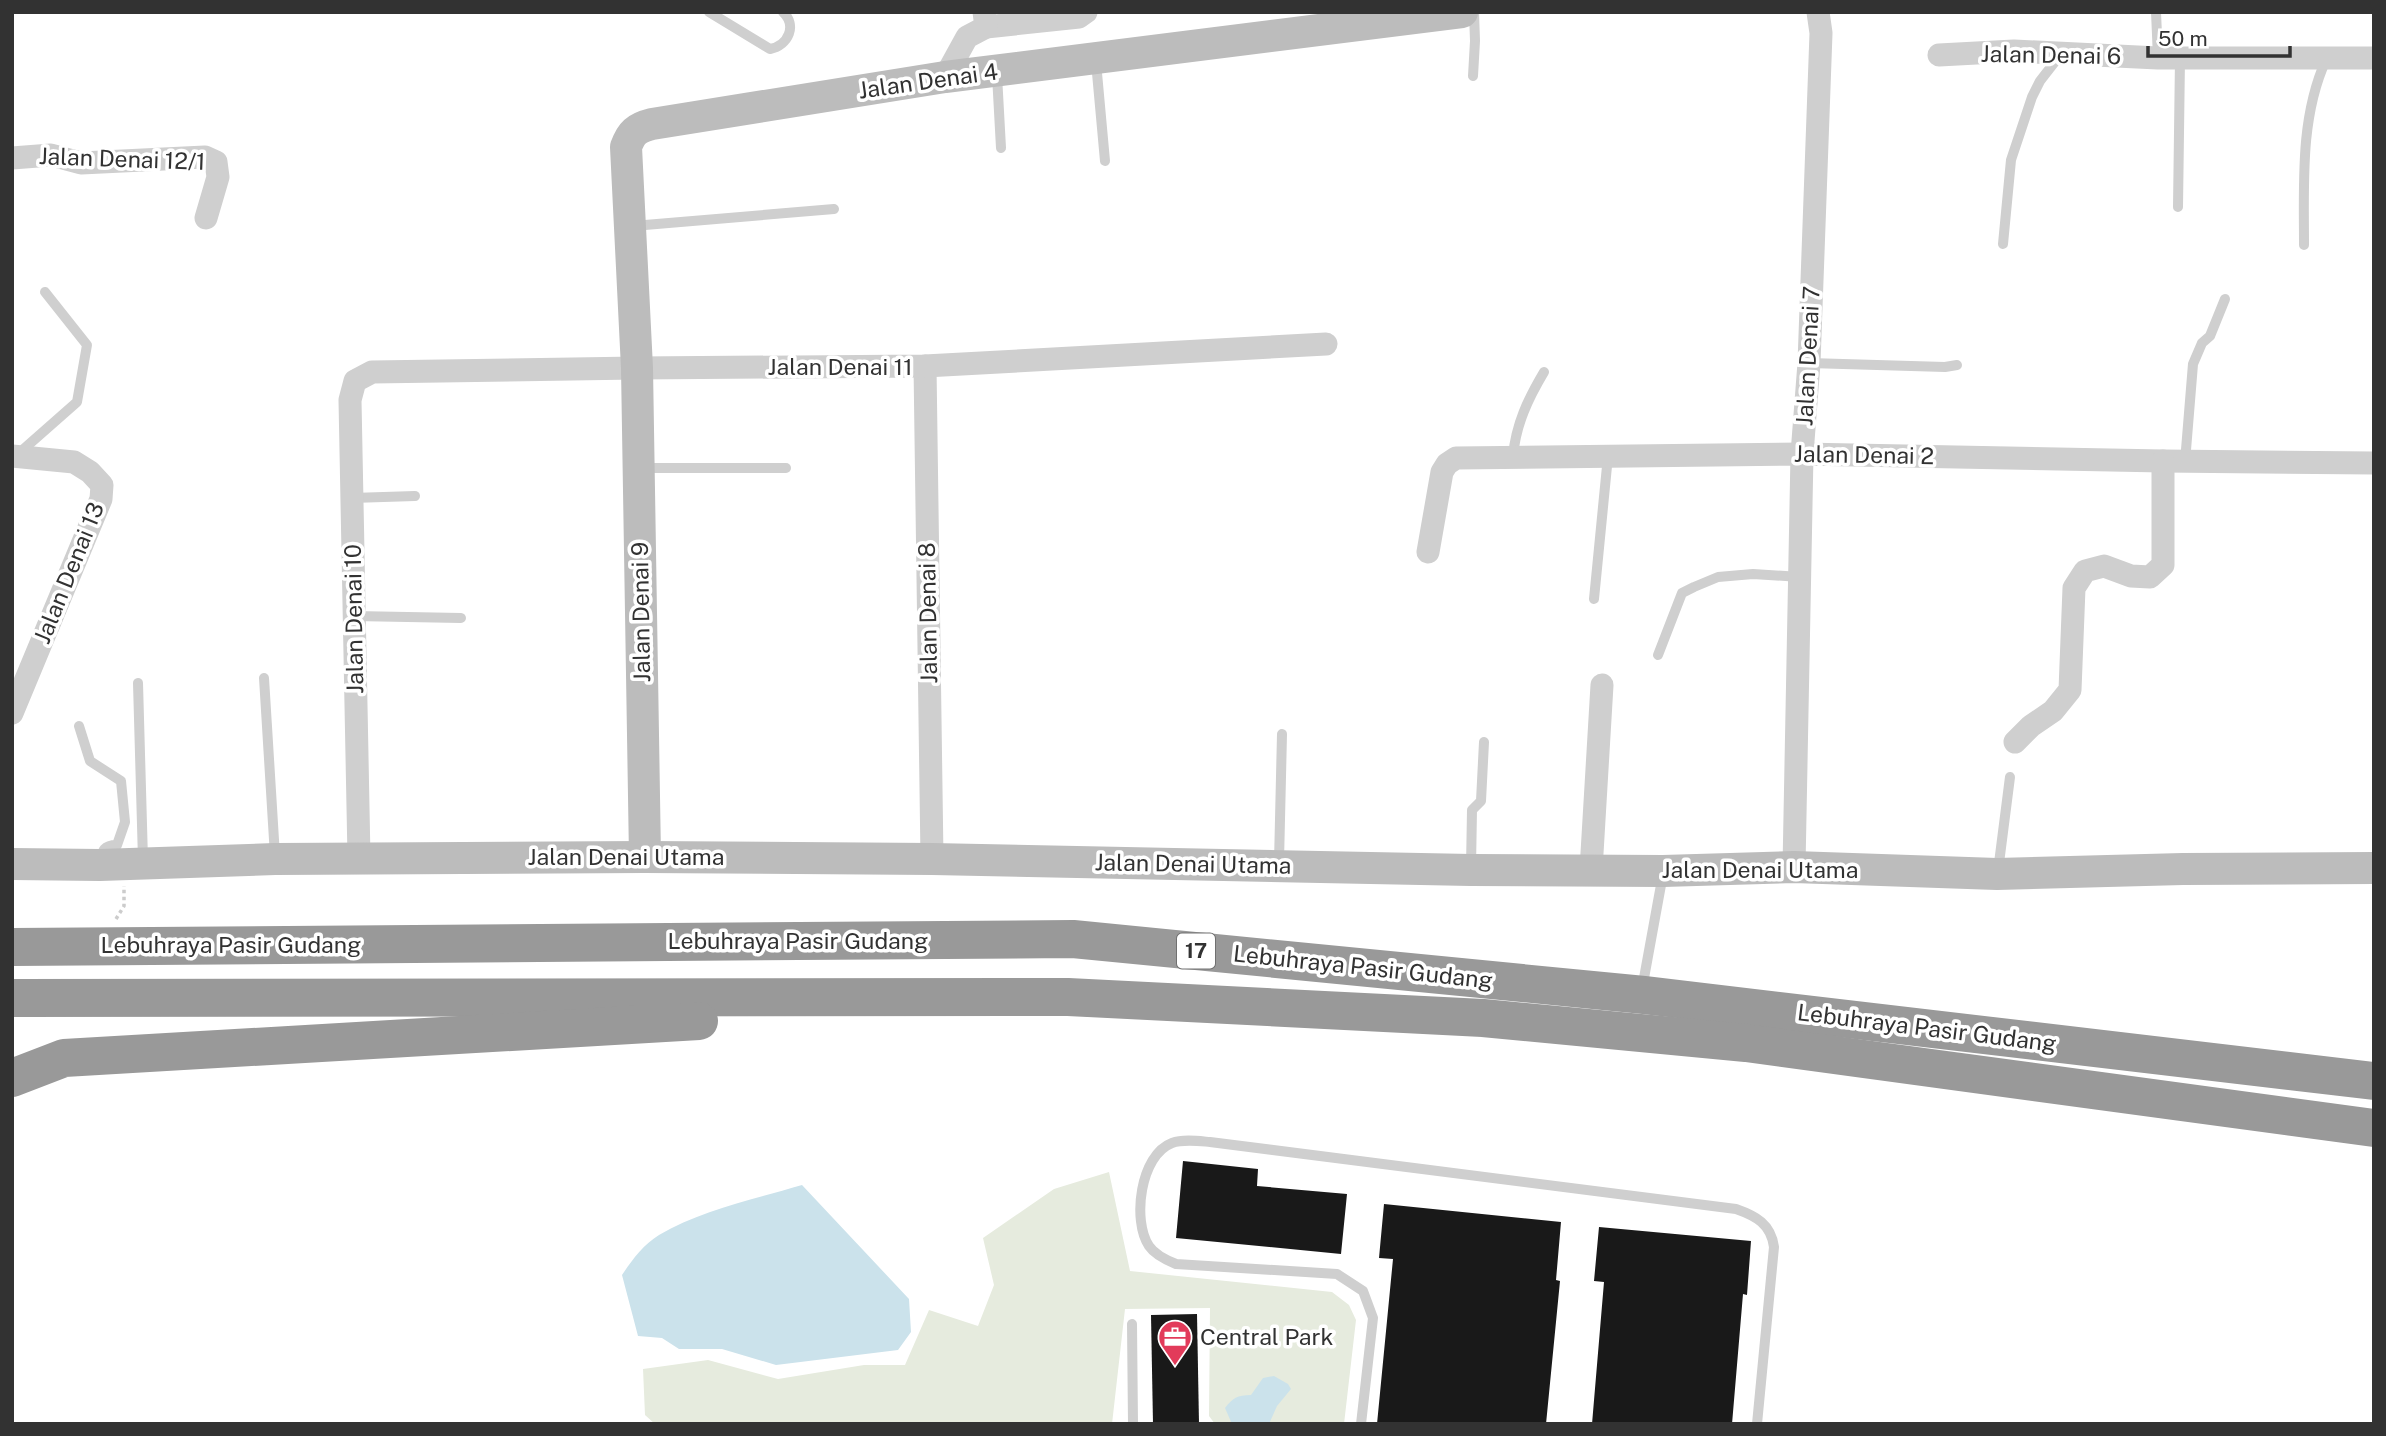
<svg xmlns="http://www.w3.org/2000/svg" width="2386" height="1436" font-family="'Public Sans',sans-serif">
	<style>
		.green { fill: #e6ebde }
		.water { fill: #cbe2eb }
		.building { fill: #191919 }
		.lines { fill: none; stroke-linecap: round; stroke-linejoin: round }
		.path { stroke: #ccc; stroke-width: 3.5; stroke-dasharray: 3.5 3.5; stroke-linecap: butt }
		.lane { stroke: #cfcfcf; stroke-width: 10 }
		.street { stroke: #cfcfcf; stroke-width: 23 }
		.secondary { stroke: #bcbcbc; stroke-width: 32 }
		.highway { stroke: #999; stroke-width: 38 }
		.labels { text-anchor: middle; stroke-width: 7; stroke-linejoin: round; paint-order: stroke }
		.shield { fill: #fff; stroke: #707070; stroke-width: 2 }
		.shield-label { font-size: 21px; font-weight: bold; fill: #323232 }
		.street-label { font-size: 23px; fill: #323232; stroke: #fff }
		.poi-label { font-size: 23px; fill: #323232; stroke: #fff; text-anchor: start }
	</style>
	<rect width="100%" height="100%" fill="#fff"/>
	<path class="green" d="M 1109,1172 L 1130,1271 L 1332,1292 L 1349,1305 L 1356,1320 L 1344,1424 L 1215,1424 L 1209,1416 L 1210,1308 L 1125,1309 L 1112,1424 L 655,1424 L 645,1415 L 643,1369 L 708,1360 L 778,1379 L 864,1365 L 905,1365 L 929,1310 L 978,1326 L 994,1285 L 983,1238 L 1054,1189 Z"/>
	<g class="water">
		<path d="M 802,1185 L 909,1299 L 911,1332 L 898,1350 L 776,1365 L 722,1349 L 679,1349 L 662,1338 L 638,1336 L 622,1275 C 632,1260 643,1245 659,1235 C 701,1210 755,1199 802,1185 Z"/>
		<path d="M 1274,1376 L 1288,1384 L 1291,1389 L 1277,1406 L 1269,1424 L 1232,1424 L 1225,1408 C 1233,1398 1237,1395 1251,1395 L 1263,1378 Z"/>
	</g>
	<g class="building">
		<path d="M 1183,1161 L 1258,1169 L 1257,1186 L 1347,1194 L 1341,1254 L 1176,1238 Z"/>
		<path d="M 1384,1204 L 1561,1222 L 1556,1280 L 1560,1281 L 1546,1424 L 1377,1424 L 1393,1259 L 1379,1258 Z"/>
		<path d="M 1599,1227 L 1751,1241 L 1747,1295 L 1743,1294 L 1732,1424 L 1592,1424 L 1604,1282 L 1594,1281 Z"/>
		<path d="M 1197,1314 L 1199,1424 L 1153,1424 L 1151,1315 Z"/>
	</g>
	<g class="lines">
		<path class="path" d="M 116,919 L 124,906 L 124,886"/>
		<g class="lane">
			<path d="M 709,12 L 770,49 C 789,45 797,25 783,12"/>
			<path d="M 2156,12 L 2158,58"/>
			<path d="M 1096,62 L 1105,161"/>
			<path d="M 997,75 L 1001,148"/>
			<path d="M 1473,76 L 1475,41 L 1474,12"/>
			<path d="M 2178,207 L 2180,58"/>
			<path d="M 633,226 L 834,209"/>
			<path d="M 2003,244 L 2011,160 L 2032,97 L 2040,81 L 2061,54"/>
			<path d="M 2304,245 C 2304,183 2300,117 2326,60"/>
			<path d="M 1809,363 L 1945,367 L 1957,365"/>
			<path d="M 18,454 L 77,402 L 87,345 L 45,292"/>
			<path d="M 1513,456 C 1516,424 1528,399 1544,372"/>
			<path d="M 2185,462 L 2193,364 L 2202,343 L 2210,336 L 2225,299"/>
			<path d="M 641,468 L 786,468"/>
			<path d="M 352,498 L 415,496"/>
			<path d="M 1594,599 L 1608,456"/>
			<path d="M 354,616 L 461,618"/>
			<path d="M 1658,655 L 1682,593 L 1694,587 L 1718,577 L 1753,574 L 1800,577"/>
			<path d="M 264,678 L 275,856"/>
			<path d="M 138,683 L 143,860"/>
			<path d="M 79,726 L 90,761 L 121,781 L 125,822 L 117,845 C 104,845 102,850 100,862"/>
			<path d="M 1279,862 L 1282,734"/>
			<path d="M 1471,867 L 1472,810 L 1481,801 L 1484,742"/>
			<path d="M 1998,871 L 2010,777"/>
			<path d="M 1642,989 L 1663,874"/>
			<path d="M 1132,1324 L 1133,1424"/>
			<path d="M 1361,1424 L 1373,1318 L 1363,1291 L 1337,1274 L 1176,1264 C 1166,1260 1155,1255 1149,1246 C 1132,1221 1140,1155 1172,1143 C 1183,1139 1198,1141 1210,1142 L 1736,1209 C 1756,1216 1771,1224 1774,1247 L 1757,1424"/>
		</g>
		<g class="street">
			<path d="M 986,27 L 1079,17 L 1086,12"/>
			<path d="M 1939,55 L 2014,51 L 2158,58 L 2374,58"/>
			<path d="M 945,77 L 967,37 L 986,27 L 984,12"/>
			<path d="M 12,158 L 51,155 L 81,163 L 205,157 L 216,162 L 218,177 L 206,218"/>
			<path d="M 925,366 L 932,859"/>
			<path d="M 12,456 L 74,462 L 90,472 L 102,485 L 101,499 L 12,713"/>
			<path d="M 1428,552 L 1442,472 L 1447,464 L 1456,458 L 1802,454 L 2163,461 L 2374,463"/>
			<path d="M 2015,742 L 2031,726 L 2053,711 L 2070,690 L 2074,588 L 2085,571 L 2104,566 L 2131,576 L 2150,577 L 2163,565 L 2163,461"/>
			<path d="M 359,858 L 350,400 L 355,381 L 372,372 L 637,368 L 925,366 L 1326,344"/>
			<path d="M 1794,867 L 1802,454 L 1809,363 L 1821,33 L 1818,12"/>
			<path d="M 1591,870 L 1602,685"/>
		</g>
		<g class="secondary">
			<path d="M 645,857 L 637,368 L 626,147 C 631,133 636,128 652,124 L 945,77 L 1462,12"/>
			<path d="M 12,864 L 100,865 L 275,859 L 645,857 L 932,859 L 1471,870 L 1663,871 L 1794,867 L 1997,874 L 2183,869 L 2374,868"/>
		</g>
		<g class="highway">
			<path d="M 12,947 L 1073,939 L 1644,995 L 2374,1081"/>
			<path d="M 12,998 L 1068,997 L 1483,1018 L 1746,1043 L 2374,1128"/>
			<path d="M 12,1078 L 64,1058 L 699,1021"/>
		</g>
	</g>
	<defs>
		<g id="office-pin" transform="scale(1.75)"><path d="M0 17L-7.5 6A9.5 9.5 0 1 1 7.5 6Z" fill="#e23b5a" stroke="#fff"/><path d="M-6-3h4V-5.5h4V-3h4V5H-6ZM-1-4.5V-3h2v-1.5ZM-6 0V1H6V0Z" fill="#fff"/></g>
	</defs>
	<g fill-rule="evenodd">
		<use href="#office-pin" x="1175" y="1337"/>
	</g>
	<g class="labels">
		<rect class="shield" x="1177" y="933.5" width="38" height="35" rx="5"/>
		<g class="shield-label">
			<text x="1196" y="958">17</text>
		</g>
		<g class="street-label">
			<text transform="translate(2051 55) rotate(1)" y="8">Jalan Denai 6</text>
			<text transform="translate(928 81) rotate(-8)" y="8">Jalan Denai 4</text>
			<text transform="translate(122 159) rotate(2)" y="8">Jalan Denai 12/1</text>
			<text transform="translate(1808 356) rotate(-87)" y="8">Jalan Denai 7</text>
			<text x="840" y="375">Jalan Denai 11</text>
			<text transform="translate(1864 455) rotate(1)" y="8">Jalan Denai 2</text>
			<text transform="translate(69 573) rotate(-68)" y="8">Jalan Denai 13</text>
			<text transform="translate(641 612) rotate(-91)" y="8">Jalan Denai 9</text>
			<text transform="translate(928 613) rotate(-91)" y="8">Jalan Denai 8</text>
			<text transform="translate(354 619) rotate(-91)" y="8">Jalan Denai 10</text>
			<text x="626" y="865">Jalan Denai Utama</text>
			<text transform="translate(1193 864) rotate(1)" y="8">Jalan Denai Utama</text>
			<text x="1760" y="878">Jalan Denai Utama</text>
			<text x="798" y="949">Lebuhraya Pasir Gudang</text>
			<text x="231" y="953">Lebuhraya Pasir Gudang</text>
			<text transform="translate(1363 967) rotate(6)" y="8">Lebuhraya Pasir Gudang</text>
			<text transform="translate(1927 1028) rotate(7)" y="8">Lebuhraya Pasir Gudang</text>
		</g>
		<g class="poi-label">
			<text x="1200" y="1345">Central Park</text>
		</g>
	</g>
	<rect width="2386" height="1436" fill="none" stroke="#323232" stroke-width="28"/>
	<path d="M2148 46v10h142v-10" fill="none" stroke="#323232" stroke-width="3.5"/>
	<text x="2158" y="46" font-size="21" fill="#323232" stroke="#ffffff" stroke-width="5" paint-order="stroke">50 m</text>
</svg>
